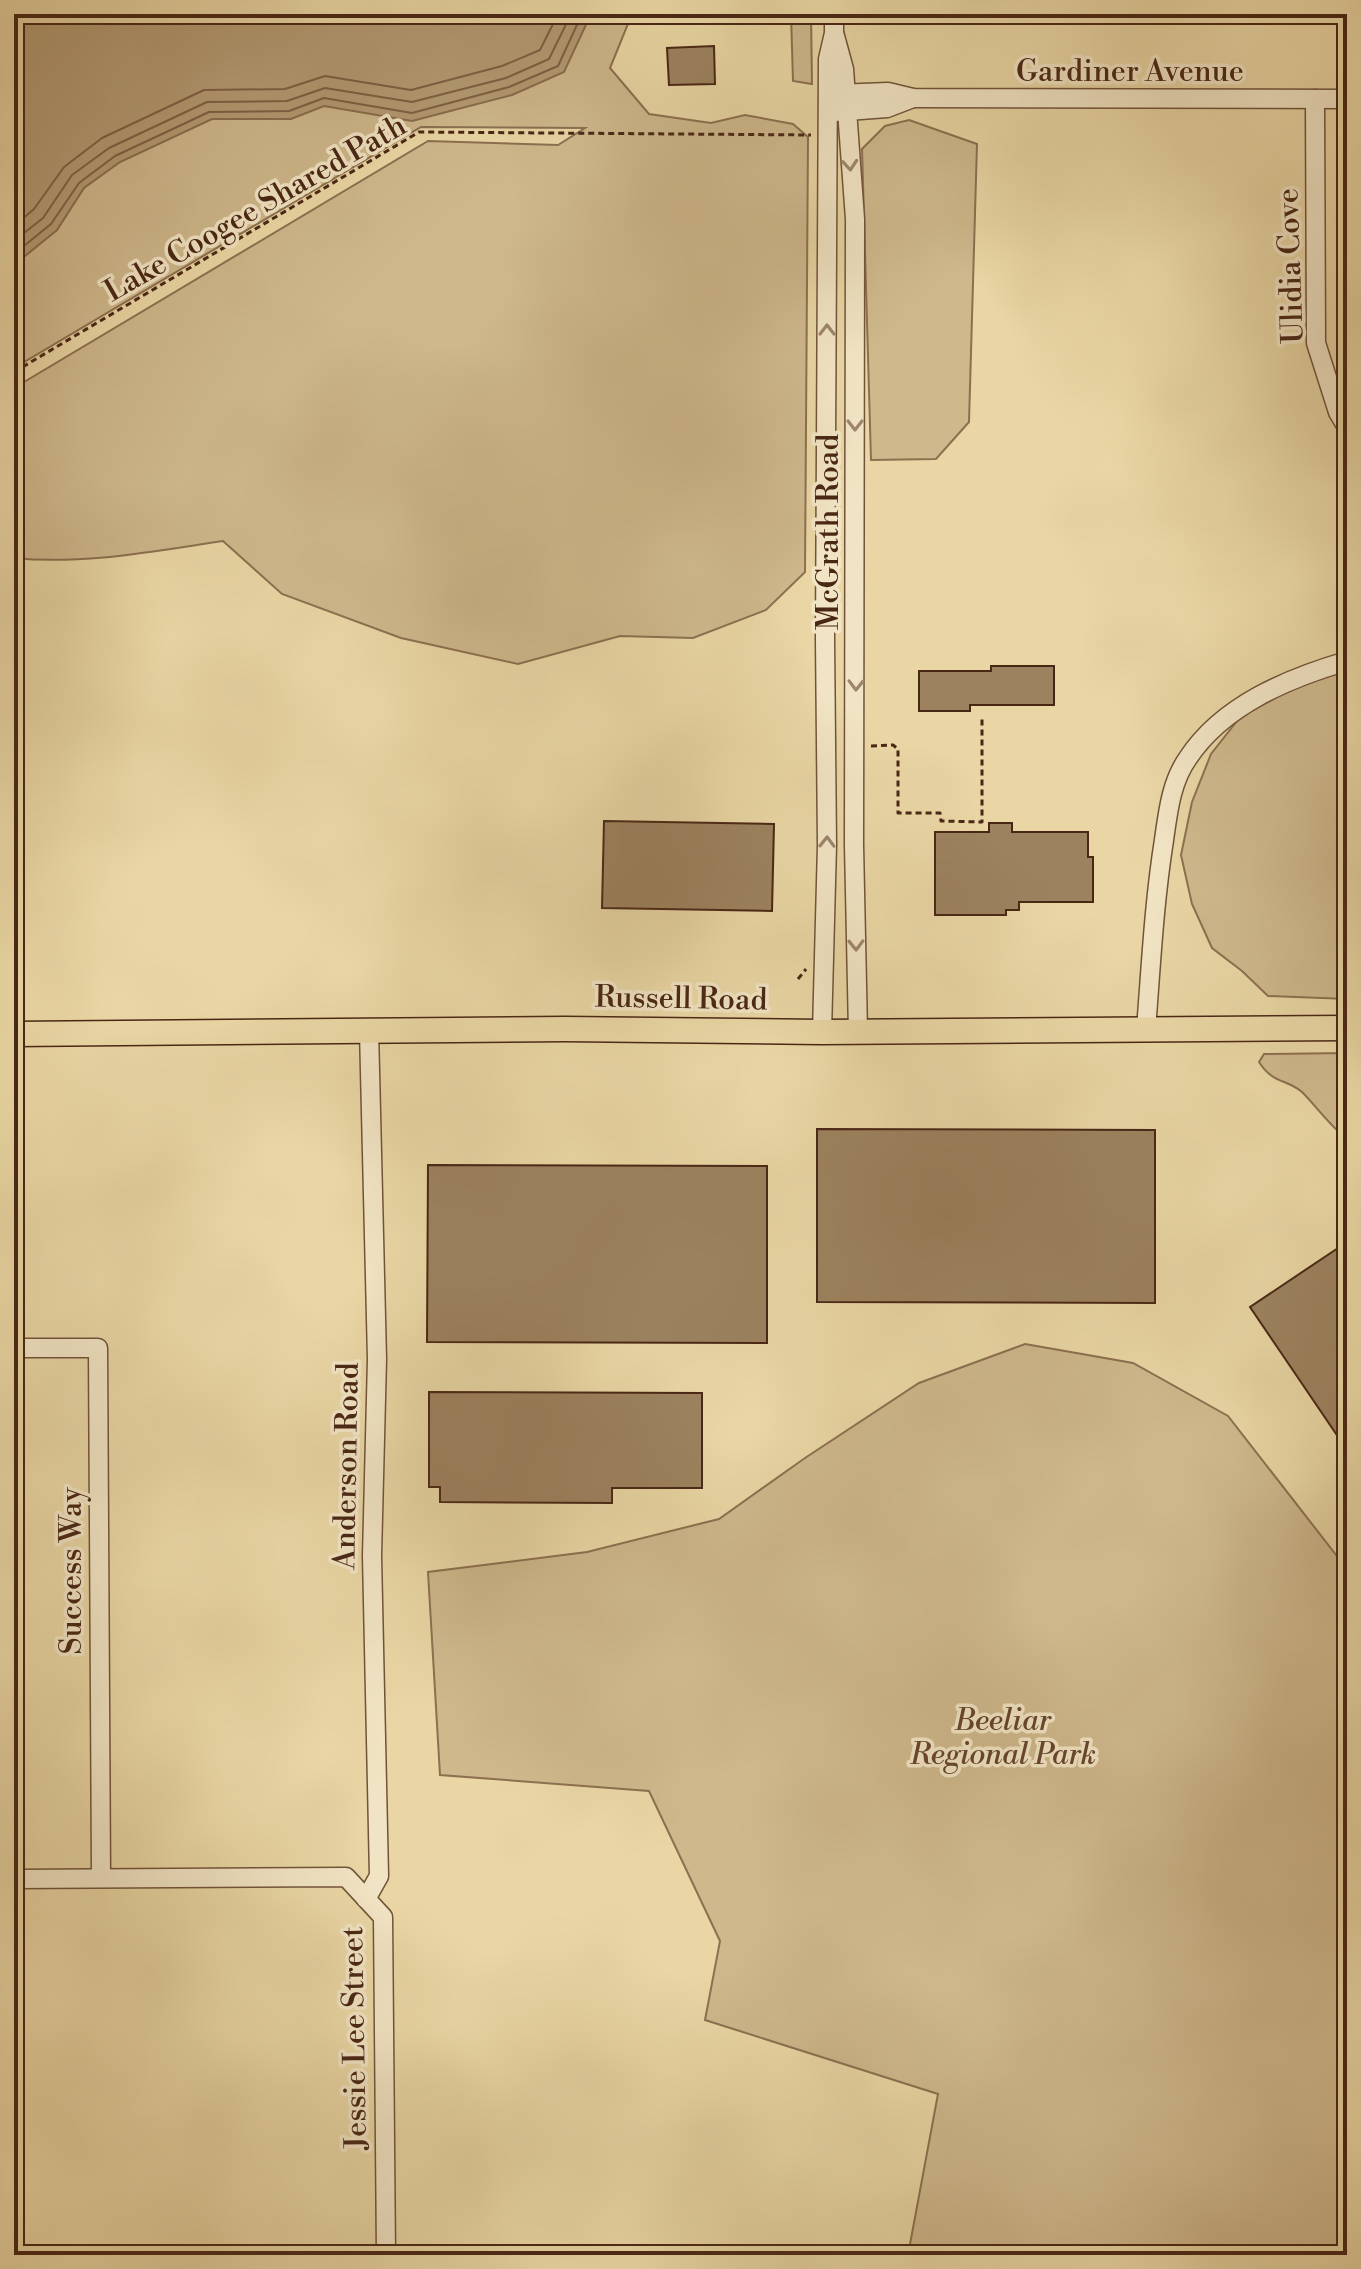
<svg xmlns="http://www.w3.org/2000/svg" width="1361" height="2269" font-family="'Libre Bodoni',serif">
	<style>
		.green { fill: #ceb88c; stroke: #8c7050; stroke-width: 2 }
		.water { fill: #b39a73; stroke: #896c4d; stroke-width: 2 }
		.lines { fill: none; stroke-linecap: round; stroke-linejoin: round }
		.shore { stroke: #7e6044; stroke-width: 2 }
		.building { fill: #9c825f; stroke: #492715; stroke-width: 2 }
		.minor-casing { stroke: #715339; stroke-width: 21 }
		.major-casing { stroke: #492715; stroke-width: 27 }
		.path { stroke: #492715; stroke-width: 3; stroke-dasharray: 6 4; stroke-linecap: butt }
		.minor { stroke: #f1e4c4; stroke-width: 18 }
		.major { stroke: #e9d6a4; stroke-width: 24 }
		.oneway { stroke: #9d866c }
		.labels { text-anchor: middle; stroke-width: 7; stroke-linejoin: round; paint-order: stroke }
		.street-label { font-size: 30px; fill: #492715; stroke: #f1e4c4 }
		.park-label { font-size: 30px; font-style: italic; fill: #64442d; stroke: #f1e4c4 }
	</style>
	<rect width="100%" height="100%" fill="#e9d6a4"/>
	<filter id="stains"><feTurbulence type="fractalNoise" baseFrequency=".0025" numOctaves="4"/><feColorMatrix values="0 0 0 0 .2 0 0 0 0 .09 0 0 0 0 .02 0 0 0 .5 -.17"/></filter>
	<radialGradient id="worn" r=".72"><stop offset=".6" stop-color="#630" stop-opacity="0"/><stop offset="1" stop-color="#630" stop-opacity=".3"/></radialGradient>
	<g class="green">
		<path d="M 14,14 L 632,14 L 610,68 L 649,114 L 711,123 L 745,115 L 793,124 L 808,137 L 805,572 L 766,610 L 693,638 L 620,636 L 518,664 L 401,638 L 282,594 L 223,541 C 155,551 83,565 14,558 L 14,388 L 428,141 L 558,145 L 585,128 L 421,127 L 14,368 Z"/>
		<path d="M 791,14 L 811,14 L 812,84 L 793,81 Z"/>
		<path d="M 909,120 L 977,144 L 969,422 L 936,459 L 871,460 L 862,149 L 885,126 Z"/>
		<path d="M 1347,672 L 1347,999 L 1268,996 L 1242,971 L 1212,948 L 1192,904 L 1181,855 L 1192,802 L 1211,754 L 1241,716 L 1309,680 Z"/>
		<path d="M 1347,1053 L 1347,1133 L 1338,1131 C 1325,1119 1314,1104 1302,1092 C 1287,1079 1273,1084 1259,1062 L 1264,1054 Z"/>
		<path d="M 1025,1344 L 1133,1363 L 1228,1416 L 1347,1569 L 1347,2255 L 908,2255 L 938,2094 L 705,2020 L 720,1941 L 649,1791 L 440,1775 L 428,1572 L 587,1552 L 719,1519 L 805,1458 L 919,1383 Z"/>
	</g>
	<path class="water" d="M 14,14 L 591,14 L 564,72 L 512,95 L 412,121 L 324,106 L 291,119 L 212,119 L 120,162 L 84,188 L 57,230 L 14,265 Z"/>
	<g class="lines">
		<g class="shore">
			<path d="M 14,226 L 34,209 L 64,167 L 102,138 L 204,90 L 285,89 L 325,76 L 411,90 L 502,66 L 540,50 L 558,14"/>
			<path d="M 14,241 L 43,218 L 72,175 L 109,148 L 207,102 L 287,101 L 325,88 L 412,102 L 506,78 L 549,59 L 571,14"/>
			<path d="M 14,254 L 51,224 L 79,183 L 115,156 L 209,112 L 289,111 L 324,98 L 412,113 L 509,87 L 558,66 L 582,14"/>
		</g>
	</g>
	<g class="building">
		<path d="M 714,46 L 715,84 L 669,85 L 667,48 Z"/>
		<path d="M 991,666 L 1054,666 L 1054,705 L 970,705 L 970,711 L 919,711 L 919,671 L 991,671 Z"/>
		<path d="M 604,821 L 774,824 L 772,911 L 602,908 Z"/>
		<path d="M 989,823 L 1012,823 L 1012,832 L 1088,832 L 1088,857 L 1093,857 L 1093,902 L 1019,902 L 1019,910 L 1006,910 L 1006,915 L 935,915 L 935,832 L 989,832 Z"/>
		<path d="M 817,1129 L 1155,1130 L 1155,1303 L 817,1302 Z"/>
		<path d="M 428,1165 L 767,1166 L 767,1343 L 427,1342 Z"/>
		<path d="M 1347,1242 L 1347,1450 L 1250,1307 Z"/>
		<path d="M 429,1392 L 702,1393 L 702,1488 L 612,1488 L 612,1503 L 440,1502 L 440,1487 L 429,1487 Z"/>
	</g>
	<g class="lines">
		<g class="minor-casing">
			<g id="minor">
				<path d="M 835,36 L 844,69 L 855,219 L 854,845 L 858,1032"/>
				<path d="M 836,94 L 888,92 L 913,98 L 1347,99"/>
				<path d="M 1315,99 L 1316,343 L 1338,412 L 1347,427"/>
				<path d="M 834,112 L 887,108 L 913,98"/>
				<path d="M 1146,1029 C 1151,966 1154,903 1164,840 C 1168,812 1171,782 1188,758 C 1223,705 1289,678 1347,661"/>
				<path d="M 822,1032 L 827,845 L 825,639 L 828,59 L 834,33 L 834,14"/>
				<path d="M 14,1348 L 98,1348 L 101,1877"/>
				<path d="M 14,1879 L 346,1877 L 383,1917 L 386,2255"/>
				<path d="M 366,1899 L 379,1876 L 372,1556 L 377,1359 L 369,1030"/>
			</g>
		</g>
		<g class="major-casing">
			<path id="major" d="M 14,1034 L 565,1029 L 822,1032 L 1347,1028"/>
		</g>
		<g class="path">
			<path d="M 14,372 L 419,132 L 811,135"/>
			<path d="M 871,746 L 893,745 L 898,749 L 898,813 L 940,813 L 941,821 L 982,822 L 982,717"/>
			<path d="M 798,979 L 806,969"/>
		</g>
		<use href="#minor" class="minor"/>
		<use href="#major" class="major"/>
	</g>
	<defs><path id="oneway-chevron" d="M-2-3.5L2.5 0L-2 3.5" fill="none" stroke-width="1.6" stroke-linecap="round" stroke-linejoin="round" transform="scale(2)"/></defs>
	<g class="oneway">
		<use href="#oneway-chevron" transform="translate(850 165) rotate(85)"/>
		<use href="#oneway-chevron" transform="translate(827 330) rotate(-90)"/>
		<use href="#oneway-chevron" transform="translate(855 425) rotate(90)"/>
		<use href="#oneway-chevron" transform="translate(856 685) rotate(91)"/>
		<use href="#oneway-chevron" transform="translate(827 842) rotate(-89)"/>
		<use href="#oneway-chevron" transform="translate(856 945) rotate(89)"/>
	</g>
	<g class="labels">
		<g class="street-label">
			<text x="1130" y="81">Gardiner Avenue</text>
			<text transform="translate(255 208) rotate(-30)" y="10">Lake Coogee Shared Path</text>
			<text transform="translate(1290 266) rotate(-92)" y="10">Ulidia Cove</text>
			<text transform="translate(828 532) rotate(-90)" y="10">McGrath Road</text>
			<text transform="translate(681 998) rotate(1)" y="10">Russell Road</text>
			<text transform="translate(346 1466) rotate(-89)" y="10">Anderson Road</text>
			<text transform="translate(71 1571) rotate(-90)" y="10">Success Way</text>
			<text transform="translate(354 2038) rotate(-91)" y="10">Jessie Lee Street</text>
		</g>
		<g class="park-label">
			<text x="1003" y="1730">Beeliar<tspan x="1003" dy="34">Regional Park</tspan></text>
		</g>
	</g>
	<rect width="1361" height="2269" fill="none" stroke="#e9d6a4" stroke-width="48"/>
	<rect x="16" y="16" width="1329" height="2237" fill="none" stroke="#492715" stroke-width="4"/>
	<rect x="24" y="24" width="1313" height="2221" fill="none" stroke="#492715" stroke-width="2"/>
	<rect width="100%" height="100%" filter="url(#stains)"/>
	<rect width="100%" height="100%" fill="url(#worn)"/>
</svg>
